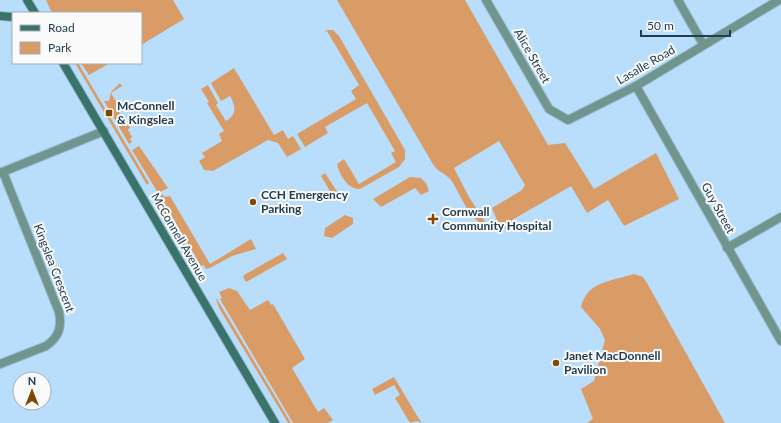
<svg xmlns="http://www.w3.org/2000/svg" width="781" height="423" font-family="Lato,sans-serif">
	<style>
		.green { fill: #d99c67 }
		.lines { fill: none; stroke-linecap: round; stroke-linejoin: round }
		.street-casing { stroke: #98bbd5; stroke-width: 10 }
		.secondary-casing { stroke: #98bbd5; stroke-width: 10 }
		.street { stroke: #70958d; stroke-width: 8 }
		.secondary { stroke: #397369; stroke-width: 8 }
		.poi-dot { fill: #824700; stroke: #fafafa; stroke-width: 1.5 }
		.labels { text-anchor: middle; stroke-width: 4; stroke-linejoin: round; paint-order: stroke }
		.street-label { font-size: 12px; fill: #223d50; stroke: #fafafa }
		.poi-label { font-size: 12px; font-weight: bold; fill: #223d50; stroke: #fafafa; text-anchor: start }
	</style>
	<rect width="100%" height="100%" fill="#b9defb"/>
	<g class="green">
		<path d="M 46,0 L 173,0 L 184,19 L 141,45 L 141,13 L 52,13 Z"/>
		<path d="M 337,0 L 465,0 L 548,145 L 565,143 L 594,189 L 656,153 L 679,199 L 624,226 L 608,200 L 587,213 L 571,186 L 512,220 L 514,224 L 505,229 L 503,226 L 499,225 L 492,208 L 522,190 L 525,185 L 499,141 L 454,168 L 469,197 L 486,223 C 472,227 458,189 451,180 C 446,174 439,172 434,166 Z"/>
		<path d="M 327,30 L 333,30 L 339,36 L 405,150 L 405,159 L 399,167 L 360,189 C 348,190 339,174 337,164 L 344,159 L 359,184 L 396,162 L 391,153 L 395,151 L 367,103 L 325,127 L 328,133 L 305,147 L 297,134 L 356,99 L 351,91 L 359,85 L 327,31 L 324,32 Z"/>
		<path d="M 75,63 L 78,63 L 149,183 L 147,185 Z"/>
		<path d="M 81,63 L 110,63 L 89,75 Z"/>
		<path d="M 234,68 L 274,135 L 283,130 L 288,139 L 293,136 L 301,149 L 287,157 L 278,143 L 268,140 L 213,171 L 204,170 L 199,161 L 205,157 L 202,153 L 222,141 L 219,134 L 224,131 L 207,103 L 209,102 L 201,89 L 208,85 L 218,103 L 216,105 L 226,121 C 237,114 236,107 230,96 L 221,101 L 211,83 Z"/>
		<path d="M 120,83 L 122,86 L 111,93 L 118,105 L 120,116 L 126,120 L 130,127 L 128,130 L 132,137 L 130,139 L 132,142 L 129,144 L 104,101 L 109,101 L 111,92 Z"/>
		<path d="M 139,146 L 168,188 L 158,193 L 132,150 Z"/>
		<path d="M 325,173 L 338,193 L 339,199 L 336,201 L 321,176 Z"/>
		<path d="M 410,177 L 421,178 L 426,183 L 429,191 L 421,195 L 415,188 L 381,207 L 373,199 Z"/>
		<path d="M 163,194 L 164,197 L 170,196 L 210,264 L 251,239 L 256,249 L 232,256 L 210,268 L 206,269 L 204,265 L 201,266 L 160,196 Z"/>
		<path d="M 158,198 L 200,270 L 192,261 L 155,199 Z"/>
		<path d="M 345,215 L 353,218 L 353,224 L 332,238 L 324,236 L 325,228 Z"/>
		<path d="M 283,253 L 287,259 L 246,282 L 243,277 L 244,275 Z"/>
		<path d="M 634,274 L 643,277 L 647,283 L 725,423 L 587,423 L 593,419 L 581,389 L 594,381 L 605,340 L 600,329 L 581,307 C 587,281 612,281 634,274 Z"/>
		<path d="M 229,288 L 237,291 L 250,310 L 268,300 L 271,305 L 273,304 L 305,359 L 292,368 L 318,412 L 324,408 L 333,420 L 328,423 L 293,423 L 220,299 L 222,298 L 219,292 Z"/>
		<path d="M 216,299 L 217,299 L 291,423 L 288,423 L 219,308 Z"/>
		<path d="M 394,377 L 419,419 L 422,423 L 417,421 L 410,423 L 395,398 L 400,395 L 394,385 L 375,395 L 372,389 Z"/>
	</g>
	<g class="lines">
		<g class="street-casing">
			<g id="street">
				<path d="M 486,0 L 549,109 L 568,120 L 636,86 L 779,0"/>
				<path d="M 678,0 L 703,44"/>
				<path d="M 636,86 L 781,341"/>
				<path d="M 0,173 L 104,131"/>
				<path d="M 727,248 L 781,217"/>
				<path d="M 0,364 L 46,346 C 59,337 62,327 59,312 L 3,172"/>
			</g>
		</g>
		<g class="secondary-casing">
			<g id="secondary">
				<path d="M 27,0 L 35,13"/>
				<path d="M 0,16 L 13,17"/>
				<path d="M 63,63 L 275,423"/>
			</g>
		</g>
		<use href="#street" class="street"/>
		<use href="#secondary" class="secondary"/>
	</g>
	<g class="poi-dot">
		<rect x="105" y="109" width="8" height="8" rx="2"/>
		<circle cx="253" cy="202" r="4"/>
		<path d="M431 213h4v4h4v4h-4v4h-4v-4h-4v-4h4z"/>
		<circle cx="556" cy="363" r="4"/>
	</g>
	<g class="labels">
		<g class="street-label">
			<text transform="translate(532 56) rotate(60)" y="4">Alice Street</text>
			<text transform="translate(646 65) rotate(-30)" y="4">Lasalle Road</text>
			<text transform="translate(718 208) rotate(61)" y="4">Guy Street</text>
			<text transform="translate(179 237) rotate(60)" y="4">McConnell Avenue</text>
			<text transform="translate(54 268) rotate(69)" y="4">Kingslea Crescent</text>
		</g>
		<g class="poi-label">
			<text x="117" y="110">McConnell<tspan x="117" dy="14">&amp; Kingslea</tspan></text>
			<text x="261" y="199">CCH Emergency<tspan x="261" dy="14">Parking</tspan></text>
			<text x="442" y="216">Cornwall<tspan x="442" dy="14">Community Hospital</tspan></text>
			<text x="564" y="360">Janet MacDonnell<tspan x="564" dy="14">Pavilion</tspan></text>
		</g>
	</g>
	<rect x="12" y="12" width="130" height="52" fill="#fafafa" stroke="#a4aeb6"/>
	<rect x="20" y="25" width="20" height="6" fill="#397369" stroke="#a4aeb6"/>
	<text x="48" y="32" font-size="12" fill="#223d50">Road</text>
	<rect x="20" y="42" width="20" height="12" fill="#d99c67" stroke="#a4aeb6"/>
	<text x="48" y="52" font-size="12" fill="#223d50">Park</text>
	<g transform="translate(32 391)"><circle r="19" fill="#fafafa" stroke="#a4aeb6"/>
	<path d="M0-3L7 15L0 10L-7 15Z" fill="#824700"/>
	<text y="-6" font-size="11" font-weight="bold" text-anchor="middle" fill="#223d50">N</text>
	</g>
	<path d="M641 30v6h89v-6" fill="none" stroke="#223d50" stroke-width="2"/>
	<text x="647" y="30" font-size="12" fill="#223d50" stroke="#fafafa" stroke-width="3" paint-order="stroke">50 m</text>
</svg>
